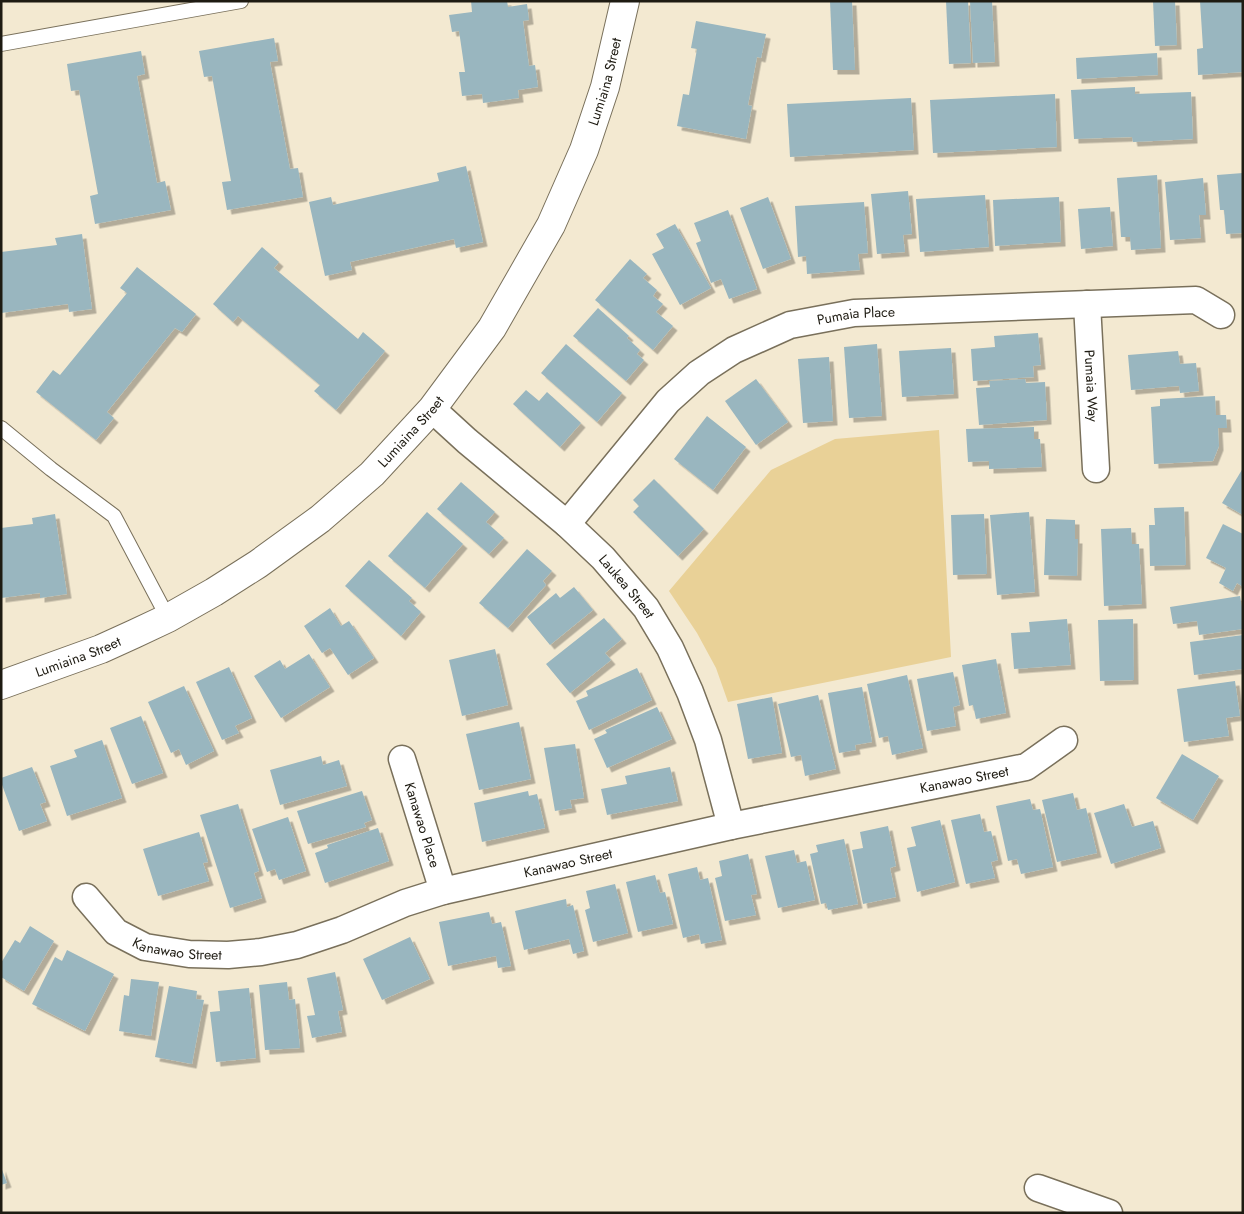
<svg xmlns="http://www.w3.org/2000/svg" width="1244" height="1214" font-family="Jost,sans-serif">
	<style>
		.green { fill: #e9d197 }
		.building { fill: #99b6bf; filter: url(#shadow) }
		.lines { fill: none; stroke-linecap: round; stroke-linejoin: round }
		.service-casing { stroke: #79705b; stroke-width: 16 }
		.minor-casing { stroke: #79705b; stroke-width: 29 }
		.tertiary-casing { stroke: #79705b; stroke-width: 30 }
		.service { stroke: #fff; stroke-width: 14 }
		.minor { stroke: #fff; stroke-width: 26 }
		.tertiary { stroke: #fff; stroke-width: 28 }
		.labels { text-anchor: middle; stroke-width: 4; stroke-linejoin: round; paint-order: stroke }
		.street-label { font-size: 14px; fill: #1e1b12; stroke: #fff }
	</style>
	<defs>
		<filter id="shadow"><feDropShadow dx="4.5" dy="4.5" stdDeviation="0" flood-color="#0004"/></filter>
	</defs>
	<rect width="100%" height="100%" fill="#f3e9d1"/>
	<path class="green" d="M 939,430 L 951,657 L 728,702 L 716,668 L 697,633 L 669,591 L 771,470 L 835,439 Z"/>
	<g class="building">
		<path d="M 471,1 L 507,1 L 508,7 L 527,4 L 529,20 L 523,21 L 529,66 L 535,65 L 538,87 L 518,90 L 519,98 L 483,103 L 482,94 L 462,96 L 459,72 L 465,72 L 459,31 L 452,32 L 449,15 L 472,12 Z"/>
		<path d="M 830,1 L 852,1 L 855,70 L 833,70 Z"/>
		<path d="M 946,1 L 968,1 L 971,63 L 949,64 Z"/>
		<path d="M 970,1 L 992,1 L 995,62 L 973,63 Z"/>
		<path d="M 1153,1 L 1175,1 L 1177,45 L 1155,46 Z"/>
		<path d="M 1200,1 L 1243,1 L 1243,72 L 1198,75 L 1197,49 L 1203,48 Z"/>
		<path d="M 696,21 L 766,34 L 761,58 L 757,57 L 748,105 L 752,106 L 746,139 L 677,126 L 683,94 L 689,95 L 697,49 L 691,48 Z"/>
		<path d="M 274,38 L 278,61 L 270,62 L 290,169 L 298,168 L 303,197 L 227,210 L 222,182 L 231,181 L 212,76 L 204,77 L 199,51 Z"/>
		<path d="M 141,51 L 145,74 L 137,76 L 157,183 L 165,181 L 171,210 L 95,224 L 90,196 L 98,194 L 79,90 L 71,91 L 67,64 Z"/>
		<path d="M 1157,53 L 1158,75 L 1077,79 L 1076,58 Z"/>
		<path d="M 1135,87 L 1135,94 L 1191,92 L 1193,139 L 1133,142 L 1132,137 L 1074,139 L 1071,90 Z"/>
		<path d="M 1055,94 L 1057,147 L 933,153 L 930,100 Z"/>
		<path d="M 911,98 L 914,150 L 790,157 L 787,104 Z"/>
		<path d="M 466,166 L 483,242 L 456,248 L 454,239 L 350,262 L 352,270 L 325,276 L 309,202 L 331,197 L 333,205 L 439,181 L 437,173 Z"/>
		<path d="M 1243,173 L 1243,233 L 1226,234 L 1224,210 L 1220,210 L 1217,175 Z"/>
		<path d="M 1157,175 L 1161,248 L 1131,250 L 1130,237 L 1121,237 L 1117,178 Z"/>
		<path d="M 1203,178 L 1206,215 L 1199,215 L 1201,238 L 1170,240 L 1165,182 Z"/>
		<path d="M 908,191 L 912,234 L 903,235 L 905,252 L 877,254 L 871,194 Z"/>
		<path d="M 985,195 L 989,247 L 920,252 L 916,199 Z"/>
		<path d="M 768,197 L 791,259 L 763,269 L 740,208 Z"/>
		<path d="M 1059,197 L 1061,242 L 995,246 L 993,200 Z"/>
		<path d="M 864,202 L 868,253 L 858,254 L 860,270 L 807,274 L 806,256 L 798,257 L 795,206 Z"/>
		<path d="M 1110,207 L 1113,246 L 1081,249 L 1078,209 Z"/>
		<path d="M 728,210 L 757,289 L 729,299 L 721,279 L 711,283 L 696,243 L 701,241 L 694,223 Z"/>
		<path d="M 675,224 L 711,288 L 680,305 L 652,254 L 664,248 L 656,234 Z"/>
		<path d="M 82,234 L 92,309 L 69,312 L 68,304 L 1,313 L 1,252 L 57,245 L 55,238 Z"/>
		<path d="M 262,247 L 279,262 L 274,268 L 358,339 L 363,332 L 385,351 L 336,410 L 314,391 L 320,385 L 238,316 L 233,322 L 213,304 Z"/>
		<path d="M 630,259 L 647,274 L 643,278 L 657,290 L 653,296 L 663,304 L 656,312 L 673,326 L 653,350 L 595,300 Z"/>
		<path d="M 137,267 L 196,314 L 182,332 L 175,328 L 107,412 L 114,418 L 96,440 L 36,392 L 53,370 L 60,375 L 127,293 L 120,288 Z"/>
		<path d="M 598,308 L 629,336 L 627,338 L 640,350 L 637,354 L 644,360 L 626,381 L 573,336 Z"/>
		<path d="M 1038,333 L 1041,365 L 1033,366 L 1034,377 L 973,381 L 971,349 L 995,347 L 994,336 Z"/>
		<path d="M 566,344 L 622,393 L 597,422 L 541,373 Z"/>
		<path d="M 877,344 L 882,416 L 849,418 L 844,347 Z"/>
		<path d="M 951,348 L 954,394 L 902,397 L 899,351 Z"/>
		<path d="M 1178,351 L 1180,364 L 1196,363 L 1199,391 L 1180,393 L 1179,386 L 1131,390 L 1128,355 Z"/>
		<path d="M 829,357 L 833,421 L 803,423 L 798,359 Z"/>
		<path d="M 756,379 L 788,422 L 756,445 L 725,401 Z"/>
		<path d="M 1025,379 L 1026,383 L 1045,382 L 1047,420 L 979,425 L 976,388 L 990,387 L 989,381 Z"/>
		<path d="M 526,390 L 539,401 L 547,392 L 581,423 L 560,447 L 513,404 Z"/>
		<path d="M 1215,396 L 1216,415 L 1226,415 L 1227,428 L 1218,428 L 1219,446 L 1213,461 L 1154,464 L 1151,407 L 1160,406 L 1160,399 Z"/>
		<path d="M 707,416 L 746,447 L 713,490 L 674,459 Z"/>
		<path d="M 1034,427 L 1034,439 L 1040,439 L 1042,467 L 989,469 L 989,461 L 968,462 L 966,429 Z"/>
		<path d="M 1243,468 L 1243,515 L 1222,503 Z"/>
		<path d="M 654,479 L 704,529 L 678,556 L 633,512 L 639,506 L 633,500 Z"/>
		<path d="M 461,482 L 495,512 L 486,522 L 504,538 L 489,554 L 437,509 Z"/>
		<path d="M 1184,507 L 1186,565 L 1150,566 L 1149,525 L 1155,525 L 1154,508 Z"/>
		<path d="M 427,512 L 463,544 L 425,588 L 388,556 Z"/>
		<path d="M 1029,512 L 1035,592 L 997,595 L 990,515 Z"/>
		<path d="M 55,514 L 67,594 L 40,598 L 40,593 L 1,598 L 1,528 L 33,524 L 32,518 Z"/>
		<path d="M 984,514 L 987,574 L 953,575 L 951,515 Z"/>
		<path d="M 1046,519 L 1075,520 L 1075,539 L 1078,539 L 1077,576 L 1044,575 Z"/>
		<path d="M 1223,524 L 1243,534 L 1243,587 L 1237,583 L 1233,591 L 1219,583 L 1226,568 L 1206,558 Z"/>
		<path d="M 1131,528 L 1132,544 L 1139,544 L 1142,604 L 1104,606 L 1101,529 Z"/>
		<path d="M 527,549 L 552,571 L 543,581 L 546,585 L 508,628 L 479,603 Z"/>
		<path d="M 369,560 L 412,598 L 409,601 L 421,612 L 401,636 L 345,586 Z"/>
		<path d="M 574,587 L 593,610 L 550,645 L 527,617 L 556,593 L 560,598 Z"/>
		<path d="M 1240,596 L 1243,613 L 1243,629 L 1199,635 L 1197,621 L 1173,624 L 1170,607 Z"/>
		<path d="M 330,608 L 341,626 L 349,621 L 374,658 L 348,675 L 330,648 L 322,653 L 304,626 Z"/>
		<path d="M 604,618 L 622,639 L 605,653 L 611,660 L 570,693 L 546,664 Z"/>
		<path d="M 1067,619 L 1071,665 L 1014,669 L 1011,633 L 1030,632 L 1029,622 Z"/>
		<path d="M 1133,619 L 1134,680 L 1100,681 L 1098,620 Z"/>
		<path d="M 1243,635 L 1243,669 L 1194,675 L 1190,642 Z"/>
		<path d="M 495,649 L 508,705 L 462,716 L 449,660 Z"/>
		<path d="M 309,654 L 330,687 L 281,718 L 254,676 L 280,660 L 285,669 Z"/>
		<path d="M 996,659 L 1006,713 L 976,719 L 973,705 L 969,706 L 962,665 Z"/>
		<path d="M 229,667 L 252,718 L 235,726 L 239,733 L 222,740 L 196,682 Z"/>
		<path d="M 637,668 L 652,700 L 589,730 L 576,701 L 588,696 L 586,691 Z"/>
		<path d="M 953,672 L 960,705 L 953,707 L 956,726 L 927,731 L 917,679 Z"/>
		<path d="M 907,675 L 923,748 L 892,755 L 888,736 L 879,738 L 867,684 Z"/>
		<path d="M 1235,681 L 1240,716 L 1226,718 L 1229,736 L 1184,742 L 1177,689 Z"/>
		<path d="M 184,686 L 214,751 L 186,765 L 179,749 L 171,753 L 148,702 Z"/>
		<path d="M 862,687 L 872,742 L 855,745 L 856,750 L 839,753 L 828,693 Z"/>
		<path d="M 818,695 L 836,769 L 805,776 L 801,755 L 791,757 L 778,704 Z"/>
		<path d="M 772,697 L 782,753 L 748,759 L 737,704 Z"/>
		<path d="M 657,707 L 672,739 L 607,768 L 594,739 L 607,733 L 605,730 Z"/>
		<path d="M 141,716 L 163,773 L 132,784 L 110,728 Z"/>
		<path d="M 519,722 L 531,779 L 479,790 L 466,734 Z"/>
		<path d="M 102,740 L 122,798 L 67,816 L 50,766 L 77,757 L 74,750 Z"/>
		<path d="M 575,744 L 584,798 L 570,800 L 572,808 L 555,811 L 544,748 Z"/>
		<path d="M 1182,754 L 1219,776 L 1193,820 L 1156,798 Z"/>
		<path d="M 321,756 L 323,765 L 339,760 L 347,786 L 280,805 L 270,770 Z"/>
		<path d="M 32,767 L 46,802 L 40,804 L 47,821 L 19,831 L 1,782 L 1,778 Z"/>
		<path d="M 670,767 L 678,801 L 607,815 L 601,789 L 627,784 L 625,776 Z"/>
		<path d="M 362,791 L 372,820 L 364,823 L 366,827 L 308,844 L 297,811 Z"/>
		<path d="M 528,791 L 529,796 L 537,794 L 545,828 L 482,842 L 474,803 Z"/>
		<path d="M 1073,793 L 1077,810 L 1086,808 L 1097,853 L 1057,862 L 1042,800 Z"/>
		<path d="M 1030,799 L 1033,810 L 1040,809 L 1053,867 L 1021,874 L 1017,859 L 1008,861 L 996,806 Z"/>
		<path d="M 238,804 L 259,871 L 254,873 L 262,898 L 230,908 L 200,815 Z"/>
		<path d="M 1124,804 L 1132,827 L 1153,821 L 1161,848 L 1111,864 L 1094,813 Z"/>
		<path d="M 980,814 L 984,832 L 991,831 L 998,860 L 991,862 L 995,878 L 966,884 L 951,820 Z"/>
		<path d="M 288,817 L 306,871 L 279,880 L 275,869 L 267,872 L 252,829 Z"/>
		<path d="M 940,820 L 955,882 L 917,892 L 907,848 L 916,846 L 911,827 Z"/>
		<path d="M 888,826 L 896,866 L 890,868 L 896,897 L 863,904 L 852,850 L 863,848 L 860,832 Z"/>
		<path d="M 378,828 L 389,861 L 325,883 L 315,853 L 328,848 L 327,845 Z"/>
		<path d="M 199,832 L 208,862 L 203,863 L 209,881 L 158,896 L 143,849 Z"/>
		<path d="M 844,839 L 858,904 L 828,910 L 826,903 L 821,904 L 810,854 L 818,852 L 816,845 Z"/>
		<path d="M 794,850 L 797,863 L 806,861 L 815,900 L 778,908 L 765,856 Z"/>
		<path d="M 748,854 L 757,894 L 751,895 L 756,915 L 725,921 L 715,878 L 722,876 L 719,861 Z"/>
		<path d="M 697,867 L 700,880 L 708,878 L 722,940 L 701,944 L 699,934 L 683,938 L 668,874 Z"/>
		<path d="M 655,875 L 660,893 L 665,892 L 673,924 L 638,932 L 626,882 Z"/>
		<path d="M 615,884 L 628,933 L 593,942 L 585,910 L 590,908 L 586,891 Z"/>
		<path d="M 566,899 L 567,907 L 573,905 L 584,951 L 573,954 L 569,939 L 524,950 L 515,911 Z"/>
		<path d="M 489,912 L 492,924 L 501,922 L 511,966 L 498,968 L 496,956 L 448,966 L 439,922 Z"/>
		<path d="M 30,926 L 54,941 L 24,991 L 1,977 L 1,963 L 15,940 L 20,943 Z"/>
		<path d="M 410,937 L 430,979 L 382,1000 L 363,959 Z"/>
		<path d="M 67,950 L 114,974 L 85,1031 L 32,1004 L 55,957 L 62,961 Z"/>
		<path d="M 335,972 L 343,1010 L 338,1011 L 342,1032 L 312,1038 L 307,1016 L 315,1015 L 307,978 Z"/>
		<path d="M 131,979 L 159,982 L 151,1036 L 119,1031 L 124,995 L 129,996 Z"/>
		<path d="M 287,982 L 289,1000 L 295,999 L 300,1048 L 265,1050 L 259,985 Z"/>
		<path d="M 169,986 L 197,991 L 196,999 L 204,1000 L 192,1064 L 155,1057 Z"/>
		<path d="M 249,988 L 256,1058 L 216,1062 L 210,1012 L 220,1011 L 218,991 Z"/>
		<path d="M 1,1167 L 7,1183 L 1,1185 Z"/>
	</g>
	<g class="lines">
		<g class="service-casing">
			<g id="service">
				<path d="M 1,44 L 241,1"/>
				<path d="M 1,428 L 51,469 L 114,516 L 168,618"/>
			</g>
		</g>
		<g class="minor-casing">
			<g id="minor">
				<path id="s1" d="M 1087,304 L 1096,469"/>
				<path id="s2" d="M 432,409 L 467,441 L 567,524 L 603,558 L 646,608 L 670,648 L 690,692 L 708,740 L 731,826"/>
				<path id="s3" d="M 567,524 L 668,401 L 699,373 L 734,350 L 790,325 L 854,313 L 1196,300 L 1221,315"/>
				<path id="s4" d="M 402,759 L 443,891"/>
				<path id="s5" d="M 86,897 L 116,932 L 145,947 L 189,954 L 228,955 L 261,952 L 297,945 L 342,930 L 405,903 L 443,891 L 731,826 L 1026,767 L 1064,740"/>
				<path d="M 1038,1188 L 1109,1213"/>
			</g>
		</g>
		<g class="tertiary-casing">
			<g id="tertiary">
				<path id="s6" d="M 1,685 L 101,649 L 134,634 L 168,618 L 214,592 L 258,564 L 320,519 L 372,474 L 432,409 L 492,328 L 551,225 L 584,150 L 605,87 L 625,1"/>
			</g>
		</g>
		<use href="#service" class="service"/>
		<use href="#minor" class="minor"/>
		<use href="#tertiary" class="tertiary"/>
	</g>
	<g class="labels">
		<g class="street-label">
			<text dy="5" stroke="none"><textPath href="#s6" startOffset="892">Lumiaina Street</textPath></text>
			<text dy="5" stroke="none"><textPath href="#s3" startOffset="371">Pumaia Place</textPath></text>
			<text dy="5" stroke="none"><textPath href="#s1" startOffset="82">Pumaia Way</textPath></text>
			<text dy="5" stroke="none"><textPath href="#s6" startOffset="488">Lumiaina Street</textPath></text>
			<text dy="5" stroke="none"><textPath href="#s2" startOffset="264">Laukea Street</textPath></text>
			<text dy="5" stroke="none"><textPath href="#s6" startOffset="82">Lumiaina Street</textPath></text>
			<text dy="5" stroke="none"><textPath href="#s5" startOffset="921">Kanawao Street</textPath></text>
			<text dy="5" stroke="none"><textPath href="#s4" startOffset="69">Kanawao Place</textPath></text>
			<text dy="5" stroke="none"><textPath href="#s5" startOffset="516">Kanawao Street</textPath></text>
			<text dy="5" stroke="none"><textPath href="#s5" startOffset="111">Kanawao Street</textPath></text>
		</g>
	</g>
	<rect width="1244" height="1214" fill="none" stroke="#1e1b12" stroke-width="5"/>
</svg>
